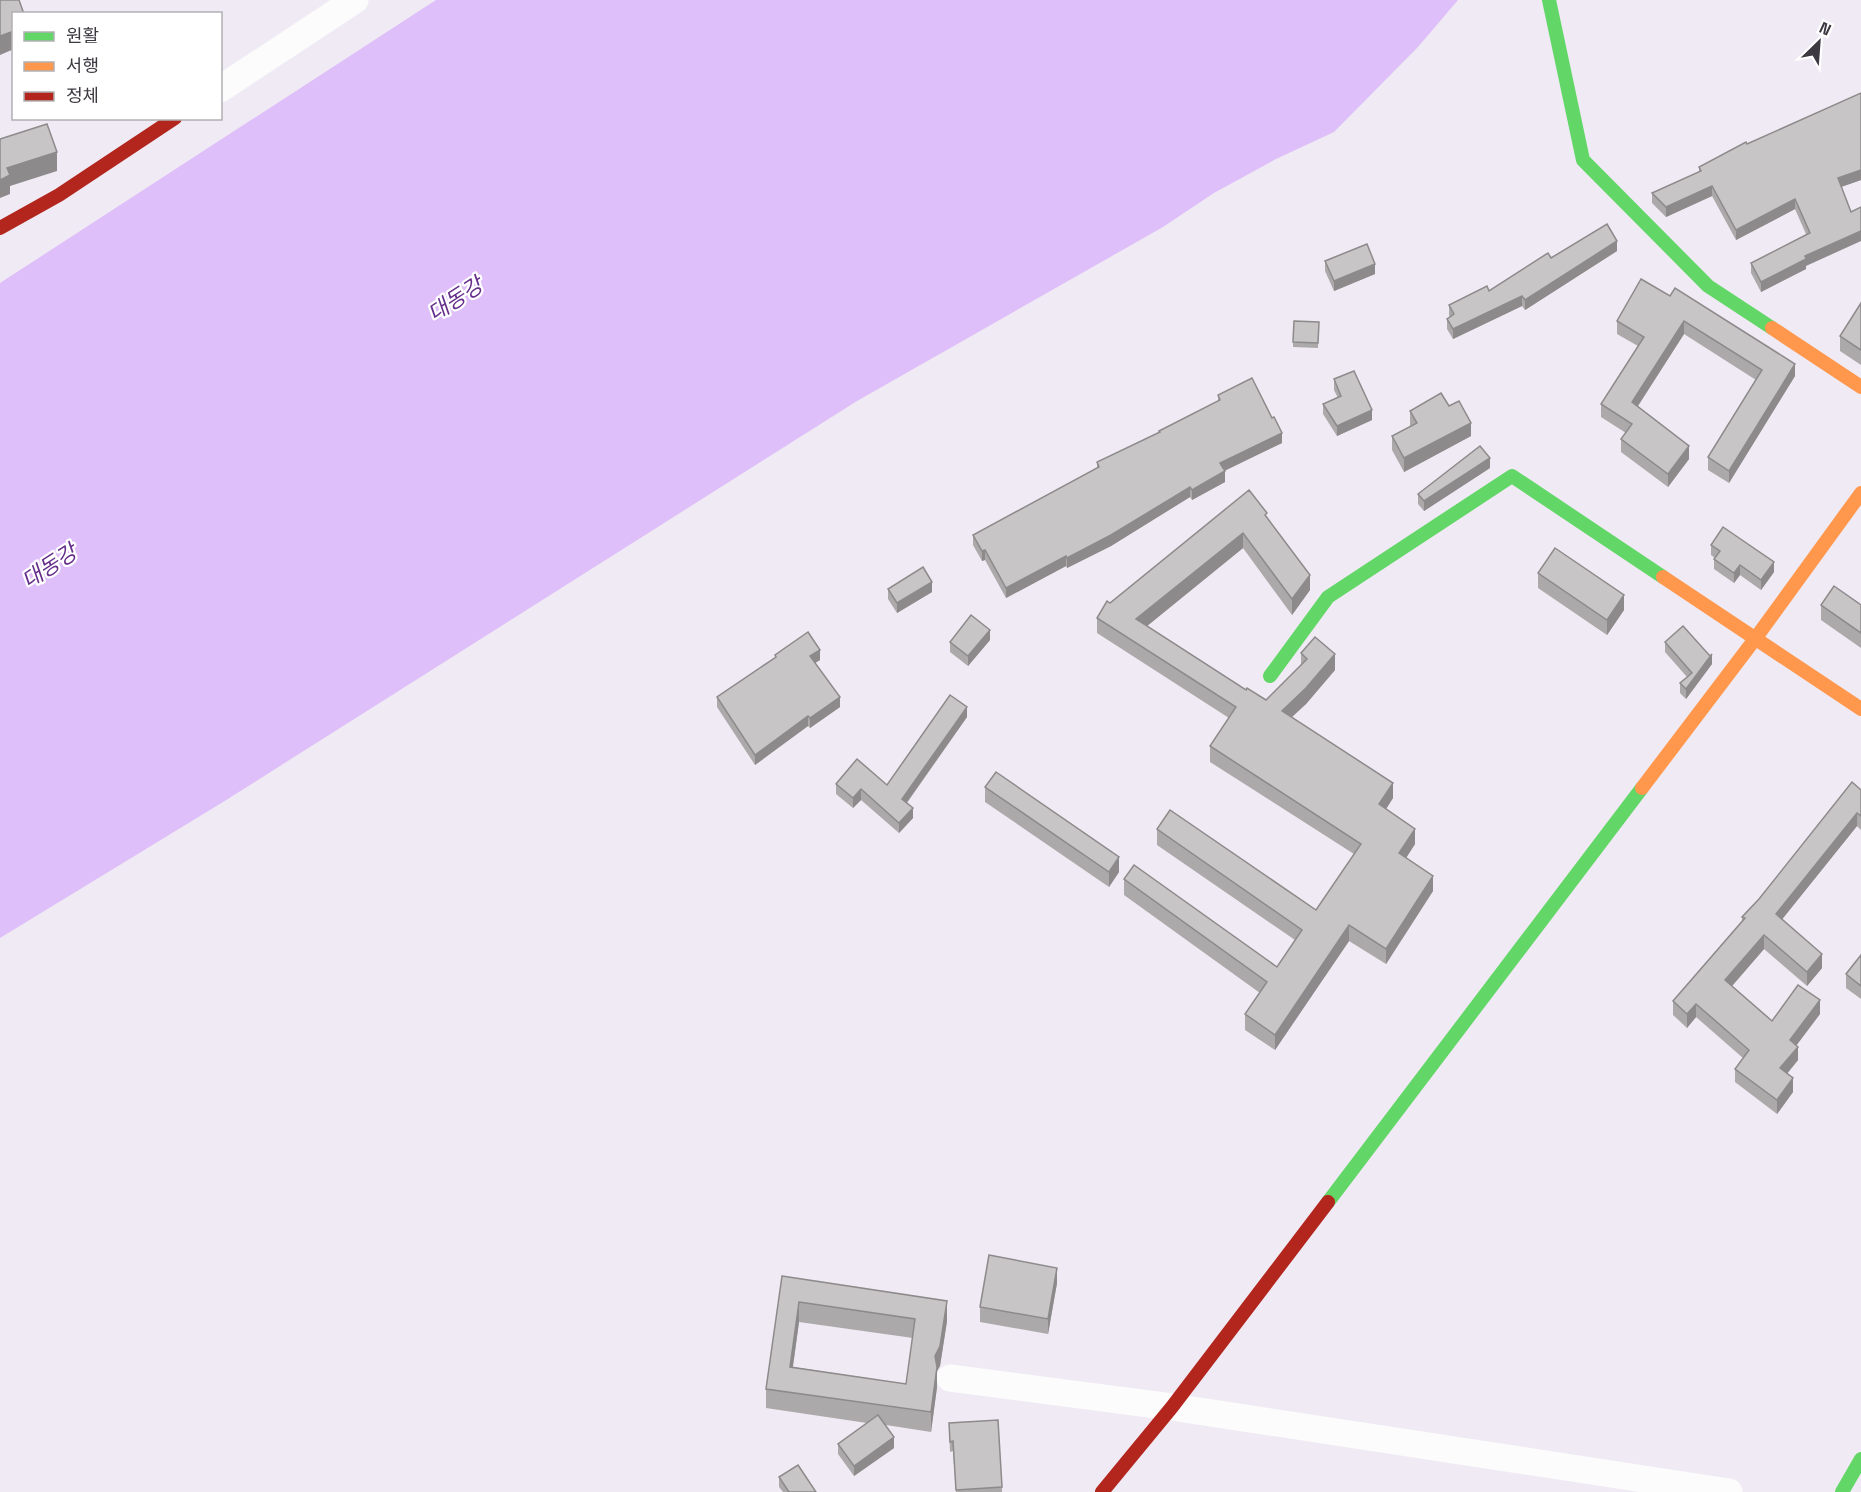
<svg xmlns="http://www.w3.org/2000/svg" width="1861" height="1492" font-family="'Space Grotesk','Noto Sans KR',sans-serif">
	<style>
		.water { fill: #dfbffa }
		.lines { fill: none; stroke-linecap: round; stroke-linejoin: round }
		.street { stroke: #fdfcfd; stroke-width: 27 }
		.fast { stroke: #63d668; stroke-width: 14 }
		.slow { stroke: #ff974d; stroke-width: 14 }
		.jam { stroke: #b3261e; stroke-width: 14 }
		.wall { fill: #aca9aa; fill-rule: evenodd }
		.shaded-wall { fill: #8c8a8b }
		.building { fill: #c8c5c6; stroke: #8c8a8b; stroke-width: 1.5; fill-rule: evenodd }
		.labels { text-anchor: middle; stroke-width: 4.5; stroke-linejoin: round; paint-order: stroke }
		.water-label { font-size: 22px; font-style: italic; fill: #662f8c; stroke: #fff }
	</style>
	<rect width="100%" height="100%" fill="#efeaf3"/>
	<path class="water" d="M 436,0 L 1458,0 L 1418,47 L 1334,132 L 1276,159 L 1214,193 L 1163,227 L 857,401 L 223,802 L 0,938 L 0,283 Z"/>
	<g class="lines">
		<g class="street">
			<path d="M 220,89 L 355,0"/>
			<path d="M 950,1378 L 1172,1407 L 1729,1492"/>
		</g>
		<g class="fast">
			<path d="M 1549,0 L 1583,160 L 1708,286 L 1772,328"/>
			<path d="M 1270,676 L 1328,597 L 1512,476 L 1663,577"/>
			<path d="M 1328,1202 L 1642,788"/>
			<path d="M 1842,1492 L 1861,1459"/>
		</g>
		<g class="slow">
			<path d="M 1772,328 L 1861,387"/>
			<path d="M 1663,577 L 1861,709"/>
			<path d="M 1642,788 L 1755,639 L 1861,493"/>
		</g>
		<g class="jam">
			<path d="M 0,228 L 59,195 L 175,118"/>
			<path d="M 1102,1492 L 1172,1407 L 1328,1202"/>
		</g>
	</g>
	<g class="wall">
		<path d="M 1861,93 L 1861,180 L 1841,187 L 1806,266 L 1806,269 L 1761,292 L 1751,273 L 1751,263 L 1806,234 L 1795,209 L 1736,240 L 1712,196 L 1666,217 L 1652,203 L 1652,193 L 1699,172 L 1699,167 L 1747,144 Z"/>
		<path d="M 1617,251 L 1525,310 L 1522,306 L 1453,339 L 1447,329 L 1447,319 L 1450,317 L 1449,315 L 1449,305 L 1489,291 L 1551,258 Z"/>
		<path d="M 1325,261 L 1375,274 L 1334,291 L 1325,271 Z"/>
		<path d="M 1641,279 L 1795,376 L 1729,483 L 1708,470 L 1708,457 L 1756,380 L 1684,334 L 1638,406 L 1689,459 L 1668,487 L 1621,452 L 1621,439 L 1626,433 L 1601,417 L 1601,404 L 1638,346 L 1617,334 L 1617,321 Z"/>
		<path d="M 1861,303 L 1861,365 L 1840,351 L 1840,336 Z"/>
		<path d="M 1294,321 L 1319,322 L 1318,348 L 1293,347 Z"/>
		<path d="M 1334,379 L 1372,420 L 1337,436 L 1323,414 L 1323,404 L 1338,398 L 1334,390 Z"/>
		<path d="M 1218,395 L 1282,443 L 1224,471 L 1225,482 L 1192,500 L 1190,497 L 1111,546 L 1067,568 L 1066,566 L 1006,598 L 985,560 L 982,561 L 973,545 L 973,535 L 1097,468 L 1097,462 L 1159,433 L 1159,431 L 1218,401 Z"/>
		<path d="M 1449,406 L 1471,436 L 1404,472 L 1392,450 L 1392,436 L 1411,427 L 1410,425 L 1410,411 Z"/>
		<path d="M 1490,468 L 1424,511 L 1418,504 L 1418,494 Z"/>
		<path d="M 1267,518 L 1310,590 L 1292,615 L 1243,548 L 1147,626 L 1246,690 L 1266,700 L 1301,666 L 1301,653 L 1335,670 L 1306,704 L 1292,717 L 1393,798 L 1386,809 L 1415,844 L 1406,858 L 1433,891 L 1386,964 L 1349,941 L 1275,1050 L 1245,1030 L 1245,1014 L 1260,993 L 1124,895 L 1124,879 L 1277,967 L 1295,940 L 1157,845 L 1157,829 L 1316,910 L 1354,854 L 1210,762 L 1210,746 L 1229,718 L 1097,633 L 1097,618 L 1110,603 Z"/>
		<path d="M 1711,545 L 1774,572 L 1761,590 L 1740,575 L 1734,583 L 1714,569 L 1714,559 L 1715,558 L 1711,555 Z"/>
		<path d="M 1538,573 L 1624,610 L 1607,635 L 1538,588 Z"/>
		<path d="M 888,589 L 932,592 L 897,613 L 888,599 Z"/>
		<path d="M 1821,605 L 1861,605 L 1861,648 L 1821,620 Z"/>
		<path d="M 990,640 L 968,666 L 950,652 L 950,642 Z"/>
		<path d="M 1665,642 L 1712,664 L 1686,699 L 1680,693 L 1680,683 L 1687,677 L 1665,652 Z"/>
		<path d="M 775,655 L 820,660 L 815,663 L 840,707 L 810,728 L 808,726 L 755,765 L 717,707 L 717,697 L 775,658 Z"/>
		<path d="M 967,717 L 907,803 L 913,818 L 899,833 L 861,800 L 853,808 L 836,794 L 836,784 L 887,785 Z"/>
		<path d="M 985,787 L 1119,872 L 1109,887 L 985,802 Z"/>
		<path d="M 1861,790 L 1861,830 L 1857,826 L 1782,919 L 1822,968 L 1807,986 L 1764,949 L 1732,986 L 1772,1021 L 1820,1014 L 1796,1045 L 1798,1060 L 1787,1074 L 1793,1092 L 1777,1114 L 1735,1082 L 1735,1069 L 1743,1058 L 1696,1017 L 1687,1028 L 1673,1015 L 1673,1001 L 1742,921 L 1742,917 Z"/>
		<path d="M 1861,955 L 1861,999 L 1846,988 L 1846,974 Z"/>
		<path d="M 782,1276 L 947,1321 L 940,1366 L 937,1371 L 937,1387 L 931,1432 L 886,1425 L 894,1448 L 854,1476 L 838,1454 L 838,1444 L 867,1423 L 766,1408 L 766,1389 ZM 799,1322 L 913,1338 L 906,1384 L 793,1367 Z"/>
		<path d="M 1057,1283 L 1048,1334 L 980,1322 L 980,1307 Z"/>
		<path d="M 949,1423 L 1002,1487 L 1002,1492 L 956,1492 L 953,1451 L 950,1452 Z"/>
		<path d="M 779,1477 L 816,1492 L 783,1492 L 779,1487 Z"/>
	</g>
	<g class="shaded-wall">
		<path d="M 14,31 L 14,49 L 0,55 L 0,36 Z"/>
		<path d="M 57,152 L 57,171 L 10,186 L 10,194 L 0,198 L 0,180 L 7,168 Z"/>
		<path d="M 1861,170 L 1861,180 L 1838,188 L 1838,178 Z"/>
		<path d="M 1712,186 L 1712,196 L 1666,217 L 1666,207 Z"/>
		<path d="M 1795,199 L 1795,209 L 1736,240 L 1736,230 Z"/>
		<path d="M 1861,231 L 1861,241 L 1806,266 L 1806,269 L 1761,292 L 1761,282 L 1805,256 Z"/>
		<path d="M 1617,241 L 1617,251 L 1525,310 L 1525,300 Z"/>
		<path d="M 1375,264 L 1375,274 L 1334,291 L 1334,281 Z"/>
		<path d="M 1522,296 L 1522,306 L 1453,339 L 1453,329 Z"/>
		<path d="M 1684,321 L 1684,334 L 1632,415 L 1632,402 Z"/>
		<path d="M 1795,364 L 1795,376 L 1729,483 L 1729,471 Z"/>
		<path d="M 1372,410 L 1372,420 L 1337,436 L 1337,426 Z"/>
		<path d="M 1471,423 L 1471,436 L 1404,472 L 1404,458 Z"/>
		<path d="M 1282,433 L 1282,443 L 1220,473 L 1220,463 Z"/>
		<path d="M 1689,446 L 1689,459 L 1668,487 L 1668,474 Z"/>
		<path d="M 1490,458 L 1490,468 L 1424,511 L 1424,501 Z"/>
		<path d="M 1225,471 L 1225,482 L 1192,500 L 1192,490 Z"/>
		<path d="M 1190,487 L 1190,497 L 1111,546 L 1067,568 L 1067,558 Z"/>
		<path d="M 1243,533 L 1243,548 L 1136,635 L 1136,619 Z"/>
		<path d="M 985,550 L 985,560 L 982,561 L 982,551 Z"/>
		<path d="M 1066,556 L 1066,566 L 1006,598 L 1006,588 Z"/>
		<path d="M 1774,562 L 1774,572 L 1761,590 L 1761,580 Z"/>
		<path d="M 1740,565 L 1740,575 L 1734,583 L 1734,573 Z"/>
		<path d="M 1310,575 L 1310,590 L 1292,615 L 1292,599 Z"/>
		<path d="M 932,582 L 932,592 L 897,613 L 897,603 Z"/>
		<path d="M 1624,595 L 1624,610 L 1607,635 L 1607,620 Z"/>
		<path d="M 990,630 L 990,640 L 968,666 L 968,656 Z"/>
		<path d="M 820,650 L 820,660 L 810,666 L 810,656 Z"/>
		<path d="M 1335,654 L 1335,670 L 1306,704 L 1282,726 L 1282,711 Z"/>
		<path d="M 1712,654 L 1712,664 L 1686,699 L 1686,689 Z"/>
		<path d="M 840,697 L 840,707 L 810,728 L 810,718 Z"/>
		<path d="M 967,707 L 967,717 L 902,809 L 902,799 Z"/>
		<path d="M 808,716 L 808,726 L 755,765 L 755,755 Z"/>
		<path d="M 1393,783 L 1393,798 L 1379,820 L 1379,804 Z"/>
		<path d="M 861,789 L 861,800 L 853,808 L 853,798 Z"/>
		<path d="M 913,808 L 913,818 L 899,833 L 899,823 Z"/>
		<path d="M 1857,813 L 1857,826 L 1776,927 L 1776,914 Z"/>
		<path d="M 1415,829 L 1415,844 L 1399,869 L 1399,853 Z"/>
		<path d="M 1119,857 L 1119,872 L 1109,887 L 1109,872 Z"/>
		<path d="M 1433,876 L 1433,891 L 1386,964 L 1386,949 Z"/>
		<path d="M 1349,925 L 1349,941 L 1275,1050 L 1275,1035 Z"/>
		<path d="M 1764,935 L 1764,949 L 1725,994 L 1725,980 Z"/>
		<path d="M 1822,954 L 1822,968 L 1807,986 L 1807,972 Z"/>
		<path d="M 1820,1000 L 1820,1014 L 1790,1054 L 1790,1040 Z"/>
		<path d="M 1696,1004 L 1696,1017 L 1687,1028 L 1687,1014 Z"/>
		<path d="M 1798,1047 L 1798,1060 L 1780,1082 L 1780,1068 Z"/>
		<path d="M 1793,1078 L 1793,1092 L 1777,1114 L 1777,1100 Z"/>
		<path d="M 1057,1268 L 1057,1283 L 1048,1334 L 1048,1319 Z"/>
		<path d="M 947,1301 L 947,1321 L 940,1366 L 937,1371 L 937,1387 L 931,1432 L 931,1412 L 935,1356 Z"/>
		<path d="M 799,1302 L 799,1322 L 790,1386 L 790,1367 Z"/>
		<path d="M 894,1437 L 894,1448 L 854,1476 L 854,1466 Z"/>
	</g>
	<g class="building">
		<path d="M 0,0 L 19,0 L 24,14 L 14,14 L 14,31 L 0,36 Z"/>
		<path d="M 1861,93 L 1861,170 L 1838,178 L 1851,212 L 1861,207 L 1861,231 L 1805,256 L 1806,259 L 1761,282 L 1751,263 L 1810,233 L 1795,199 L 1736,230 L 1712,186 L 1666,207 L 1652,193 L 1701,171 L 1699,167 L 1746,142 L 1747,144 Z"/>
		<path d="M 47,124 L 57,152 L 7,168 L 10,175 L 0,180 L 0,139 Z"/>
		<path d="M 1607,224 L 1617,241 L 1525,300 L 1522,296 L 1453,329 L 1447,319 L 1454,314 L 1449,305 L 1487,286 L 1489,291 L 1548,253 L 1551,258 Z"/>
		<path d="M 1367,244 L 1375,264 L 1334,281 L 1325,261 Z"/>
		<path d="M 1641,279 L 1670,296 L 1675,288 L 1795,364 L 1729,471 L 1708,457 L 1762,370 L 1684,321 L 1632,402 L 1689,446 L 1668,474 L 1621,439 L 1632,424 L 1601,404 L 1644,337 L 1617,321 Z"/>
		<path d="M 1861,303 L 1861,350 L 1840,336 Z"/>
		<path d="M 1294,321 L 1319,322 L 1318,343 L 1293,342 Z"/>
		<path d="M 1354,371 L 1372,410 L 1337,426 L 1323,404 L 1341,396 L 1334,379 Z"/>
		<path d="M 1252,378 L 1272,418 L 1274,417 L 1282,433 L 1220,463 L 1225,471 L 1192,490 L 1190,487 L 1111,535 L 1067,558 L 1066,556 L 1006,588 L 985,550 L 982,551 L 973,535 L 1099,467 L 1097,462 L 1160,432 L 1159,431 L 1220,400 L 1218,395 Z"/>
		<path d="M 1441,393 L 1449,406 L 1459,401 L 1471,423 L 1404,458 L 1392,436 L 1417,423 L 1410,411 Z"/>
		<path d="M 1480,446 L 1490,458 L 1424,501 L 1418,494 Z"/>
		<path d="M 1249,490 L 1267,513 L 1265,515 L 1310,575 L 1292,599 L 1243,533 L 1136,619 L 1246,690 L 1247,688 L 1266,700 L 1307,659 L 1301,653 L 1315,637 L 1335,654 L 1306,688 L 1282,711 L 1393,783 L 1379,804 L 1415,829 L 1399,853 L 1433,876 L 1386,949 L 1349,925 L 1275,1035 L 1245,1014 L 1267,982 L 1124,879 L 1134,865 L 1277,967 L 1302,930 L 1157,829 L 1170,810 L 1316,910 L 1361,844 L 1210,746 L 1236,707 L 1097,618 L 1107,601 L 1110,603 Z"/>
		<path d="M 1723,527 L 1774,562 L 1761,580 L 1740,565 L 1734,573 L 1714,559 L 1720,551 L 1711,545 Z"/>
		<path d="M 1555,548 L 1624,595 L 1607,620 L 1538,573 Z"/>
		<path d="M 923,567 L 932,582 L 897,603 L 888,589 Z"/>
		<path d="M 1834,586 L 1861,605 L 1861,633 L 1821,605 Z"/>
		<path d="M 971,615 L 990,630 L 968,656 L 950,642 Z"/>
		<path d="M 1683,626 L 1710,656 L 1712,654 L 1686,689 L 1680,683 L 1692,673 L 1665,642 Z"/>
		<path d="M 808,632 L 820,650 L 810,656 L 840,697 L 810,718 L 808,716 L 755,755 L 717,697 L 776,657 L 775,655 Z"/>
		<path d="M 950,695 L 967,707 L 902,799 L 913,808 L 899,823 L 861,789 L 853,798 L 836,784 L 857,759 L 887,785 Z"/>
		<path d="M 996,772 L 1119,857 L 1109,872 L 985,787 Z"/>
		<path d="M 1852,782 L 1861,790 L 1861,816 L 1857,813 L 1776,914 L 1822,954 L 1807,972 L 1764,935 L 1725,980 L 1772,1021 L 1798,985 L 1820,1000 L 1790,1040 L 1798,1047 L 1780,1068 L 1793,1078 L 1777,1100 L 1735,1069 L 1749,1050 L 1696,1004 L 1687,1014 L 1673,1001 L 1745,918 L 1742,917 L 1759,899 Z"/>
		<path d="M 1861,955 L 1861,986 L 1846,974 Z"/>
		<path d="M 989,1255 L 1057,1268 L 1048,1319 L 980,1307 Z"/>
		<path d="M 782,1276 L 947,1301 L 940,1346 L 935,1356 L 937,1367 L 931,1412 L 766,1389 ZM 799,1302 L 915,1319 L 906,1384 L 790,1367 Z"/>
		<path d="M 878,1415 L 894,1437 L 854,1466 L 838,1444 Z"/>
		<path d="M 998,1420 L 1002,1487 L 956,1490 L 953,1441 L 950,1442 L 949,1423 Z"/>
		<path d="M 798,1465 L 816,1492 L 789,1492 L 779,1477 Z"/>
	</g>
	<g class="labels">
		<g class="water-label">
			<text transform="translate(455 299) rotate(-33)" y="8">대동강</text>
			<text transform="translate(49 566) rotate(-33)" y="8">대동강</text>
		</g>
	</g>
	<rect x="12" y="12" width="210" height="108" fill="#ffffff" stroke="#b1b0b3" stroke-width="1.5"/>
	<rect x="24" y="32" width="30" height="9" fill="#63d668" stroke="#b1b0b3" stroke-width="1.5"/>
	<text x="66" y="42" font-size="18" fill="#3d3940">원활</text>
	<rect x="24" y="62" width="30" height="9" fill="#ff974d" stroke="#b1b0b3" stroke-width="1.5"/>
	<text x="66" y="72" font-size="18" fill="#3d3940">서행</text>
	<rect x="24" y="92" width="30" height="9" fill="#b3261e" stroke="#b1b0b3" stroke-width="1.5"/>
	<text x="66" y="102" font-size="18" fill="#3d3940">정체</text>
	<g transform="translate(1819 42) rotate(25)" stroke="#ffffff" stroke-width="4.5" paint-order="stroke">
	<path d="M0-4.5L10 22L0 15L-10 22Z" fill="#3d3940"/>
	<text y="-9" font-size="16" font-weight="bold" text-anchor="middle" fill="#3d3940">N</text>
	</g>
</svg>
